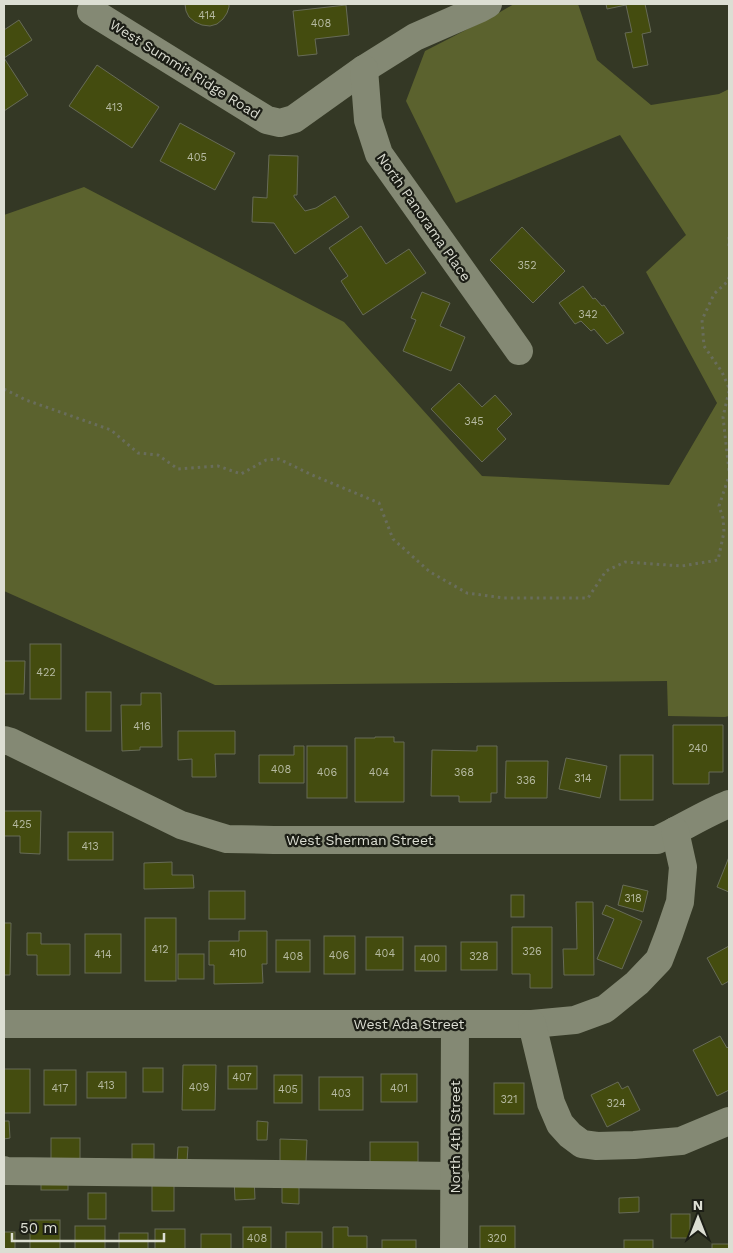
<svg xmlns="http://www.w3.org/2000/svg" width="733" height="1253" font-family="'Work Sans',sans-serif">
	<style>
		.green { fill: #5b622e }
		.building { fill: #444c0f; stroke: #676b57 }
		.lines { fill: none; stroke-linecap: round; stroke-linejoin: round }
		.path { stroke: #696d5c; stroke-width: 3; stroke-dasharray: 2.5 4; stroke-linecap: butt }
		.minor { stroke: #848974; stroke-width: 28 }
		.labels { text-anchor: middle; stroke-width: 4.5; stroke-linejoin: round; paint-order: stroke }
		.number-label { font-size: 11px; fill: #b6baa2 }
		.street-label { font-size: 14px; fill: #dcded3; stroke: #1c1e16 }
	</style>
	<rect width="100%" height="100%" fill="#343825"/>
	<path class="green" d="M 514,4 L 578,4 L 597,60 L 651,105 L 719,94 L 729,89 L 729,716 L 725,717 L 668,716 L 667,681 L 215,685 L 4,591 L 4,215 L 84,187 L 344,322 L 482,476 L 669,485 L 717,403 L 646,272 L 686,235 L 620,135 L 456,203 L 406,101 L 425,51 L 495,15 Z"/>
	<g class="building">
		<path d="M 185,4 L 229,4 L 229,7 L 227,13 L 223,19 L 217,24 L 210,26 L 202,25 L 195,22 L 189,17 L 186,11 Z"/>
		<path d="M 606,4 L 645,4 L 651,32 L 642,34 L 648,65 L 633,68 L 625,33 L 632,32 L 626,5 L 607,9 Z"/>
		<path d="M 346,5 L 349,35 L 315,39 L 317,54 L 298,56 L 293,11 Z"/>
		<path d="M 19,20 L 32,40 L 4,58 L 28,95 L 4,111 L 4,30 Z"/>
		<path d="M 97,65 L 159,107 L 132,148 L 69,106 Z"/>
		<path d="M 180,123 L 235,153 L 215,190 L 160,161 Z"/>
		<path d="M 269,155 L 298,156 L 297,195 L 294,195 L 294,197 L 305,211 L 316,208 L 335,196 L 349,217 L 295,254 L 274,223 L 252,222 L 253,197 L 267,198 Z"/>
		<path d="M 361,226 L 386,264 L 409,249 L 426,273 L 363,315 L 341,281 L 348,276 L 329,248 Z"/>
		<path d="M 522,227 L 565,271 L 533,303 L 490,260 Z"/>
		<path d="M 583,286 L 593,299 L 595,298 L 602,306 L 604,305 L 624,333 L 607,344 L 594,329 L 591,331 L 581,321 L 575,324 L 559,303 Z"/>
		<path d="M 422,292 L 450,303 L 440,326 L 465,337 L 451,371 L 403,351 L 416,320 L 411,318 Z"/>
		<path d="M 459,383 L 482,407 L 495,395 L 512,414 L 497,429 L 506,439 L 482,462 L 431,409 Z"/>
		<rect x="30" y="644" width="31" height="55"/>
		<path d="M 4,661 L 25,661 L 24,694 L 4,694 Z"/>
		<rect x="86" y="692" width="25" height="39"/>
		<path d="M 141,693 L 161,693 L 162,747 L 140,747 L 140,750 L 122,751 L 121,705 L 141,705 Z"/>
		<path d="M 673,725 L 723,725 L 723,772 L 709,772 L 709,784 L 673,784 Z"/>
		<path d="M 178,731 L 235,731 L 235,754 L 215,754 L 216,777 L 192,777 L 192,759 L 178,760 Z"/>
		<path d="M 375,737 L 394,737 L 394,742 L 404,742 L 404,802 L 355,802 L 355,738 L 375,738 Z"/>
		<path d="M 294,746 L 304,746 L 304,783 L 259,783 L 259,755 L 294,755 Z"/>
		<rect x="307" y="746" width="40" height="52"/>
		<path d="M 477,746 L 497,746 L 497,793 L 491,793 L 491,802 L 459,802 L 459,796 L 431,796 L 432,750 L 477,751 Z"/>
		<rect x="620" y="755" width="33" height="45"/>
		<path d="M 566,758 L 607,766 L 600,798 L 559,789 Z"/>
		<path d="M 506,761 L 548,761 L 547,798 L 505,798 Z"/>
		<path d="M 4,811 L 41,811 L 40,854 L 20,853 L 20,836 L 4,836 Z"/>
		<rect x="68" y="832" width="45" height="28"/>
		<path d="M 729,857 L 729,892 L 717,887 Z"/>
		<path d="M 172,862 L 172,875 L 193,875 L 194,888 L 144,889 L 144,863 Z"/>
		<path d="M 623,885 L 648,891 L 643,912 L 618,905 Z"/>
		<rect x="209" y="891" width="36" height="28"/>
		<rect x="511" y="895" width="13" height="22"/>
		<path d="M 576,902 L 593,902 L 594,975 L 564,975 L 563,949 L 577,949 Z"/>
		<path d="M 606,905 L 642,921 L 622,969 L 597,959 L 614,919 L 602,914 Z"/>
		<rect x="145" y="918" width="31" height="63"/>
		<path d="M 4,923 L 11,923 L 10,975 L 4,975 Z"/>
		<path d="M 512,927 L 552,927 L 552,988 L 530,988 L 530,974 L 512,974 Z"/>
		<path d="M 239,931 L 267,931 L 267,964 L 262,964 L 263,983 L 214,984 L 214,965 L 209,965 L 209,941 L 239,941 Z"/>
		<path d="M 27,933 L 41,933 L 41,944 L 70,944 L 70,975 L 37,975 L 37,955 L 27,955 Z"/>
		<rect x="85" y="934" width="36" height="39"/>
		<rect x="324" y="936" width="31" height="38"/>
		<rect x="366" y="937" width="37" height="33"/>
		<rect x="276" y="940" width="34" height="32"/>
		<rect x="461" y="942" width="36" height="28"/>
		<rect x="415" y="946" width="31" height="25"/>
		<path d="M 729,946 L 729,981 L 722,985 L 707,958 Z"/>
		<rect x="178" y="954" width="26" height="25"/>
		<path d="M 720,1036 L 727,1048 L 729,1046 L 729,1090 L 717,1096 L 693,1050 Z"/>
		<path d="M 183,1065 L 216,1065 L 215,1110 L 182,1110 Z"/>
		<rect x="228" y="1066" width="29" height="23"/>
		<rect x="143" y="1068" width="20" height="24"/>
		<rect x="4" y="1069" width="26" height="44"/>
		<rect x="44" y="1070" width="32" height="35"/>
		<rect x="87" y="1072" width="39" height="26"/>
		<rect x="381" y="1074" width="36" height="28"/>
		<rect x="274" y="1075" width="28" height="28"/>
		<rect x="319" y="1077" width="44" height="33"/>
		<path d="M 618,1082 L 622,1089 L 628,1086 L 640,1110 L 607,1127 L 591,1095 Z"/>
		<rect x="494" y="1083" width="30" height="31"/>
		<path d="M 4,1121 L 9,1121 L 10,1138 L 4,1139 Z"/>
		<path d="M 257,1121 L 268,1122 L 267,1140 L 257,1140 Z"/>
		<rect x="51" y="1138" width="29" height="21"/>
		<path d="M 280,1139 L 307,1140 L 306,1162 L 280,1161 Z"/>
		<rect x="370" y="1142" width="48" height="20"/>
		<rect x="132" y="1144" width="22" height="15"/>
		<path d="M 178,1147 L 188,1147 L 187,1162 L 177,1162 Z"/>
		<path d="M 254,1177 L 255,1199 L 235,1200 L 234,1178 Z"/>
		<rect x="41" y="1178" width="27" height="12"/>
		<path d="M 282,1180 L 299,1180 L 299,1204 L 282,1203 Z"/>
		<rect x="152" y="1185" width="22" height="26"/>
		<rect x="88" y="1193" width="18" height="26"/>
		<path d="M 639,1197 L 639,1212 L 619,1213 L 619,1198 Z"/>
		<rect x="671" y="1214" width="19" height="24"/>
		<rect x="30" y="1220" width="30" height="29"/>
		<rect x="75" y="1226" width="30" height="23"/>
		<rect x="480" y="1226" width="35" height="23"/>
		<rect x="243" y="1227" width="28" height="22"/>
		<path d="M 333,1227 L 348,1227 L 348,1236 L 367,1236 L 367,1249 L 333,1249 Z"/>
		<rect x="155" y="1229" width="30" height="20"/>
		<rect x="4" y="1232" width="11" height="17"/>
		<rect x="286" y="1232" width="36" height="17"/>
		<rect x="119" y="1233" width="29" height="16"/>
		<rect x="201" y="1234" width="30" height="15"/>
		<rect x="382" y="1240" width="34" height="9"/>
		<rect x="624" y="1240" width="29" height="9"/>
		<rect x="712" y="1244" width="17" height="5"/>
	</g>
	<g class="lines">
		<g class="path">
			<path d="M 729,237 L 729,248"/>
			<path d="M 729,277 L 728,281 L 714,294 L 702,320 L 704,346 L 722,372 L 729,388"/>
			<path d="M 4,389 L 26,400 L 111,430 L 138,453 L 158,455 L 178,469 L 218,466 L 241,474 L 266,460 L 279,459 L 310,474 L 379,503 L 393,539 L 430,572 L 467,593 L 504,598 L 588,598 L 606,571 L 625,562 L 682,566 L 718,560 L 724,532 L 723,518 L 719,506 L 729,476"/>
			<path d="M 729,391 L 723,417 L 729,471"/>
		</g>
		<g class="minor">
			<path d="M 91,11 L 267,120 L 280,123 L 294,119 L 364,69 L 415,37 L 479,9 L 488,4"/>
			<path d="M 364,69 L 368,120 L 379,154 L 519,351"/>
			<path d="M 4,740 L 11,742 L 181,825 L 227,839 L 274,840 L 657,840 C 681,829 704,814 729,804"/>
			<path d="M 4,1024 L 532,1024 L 575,1020 L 605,1009 L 637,983 L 659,960 L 669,934 L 680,902 L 683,867 L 675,831"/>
			<path d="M 532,1024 L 551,1103 L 560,1124 L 570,1135 L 582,1144 L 597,1146 L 634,1145 L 681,1141 L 729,1121"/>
			<path d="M 4,1170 L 6,1171 L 455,1176"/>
			<path d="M 454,1249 L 455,1024"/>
		</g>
	</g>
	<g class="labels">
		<g class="number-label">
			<text x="207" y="19">414</text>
			<text x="321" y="27">408</text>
			<text x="114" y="111">413</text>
			<text x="197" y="161">405</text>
			<text x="527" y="269">352</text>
			<text x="588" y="318">342</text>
			<text x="474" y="425">345</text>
			<text x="46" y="676">422</text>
			<text x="142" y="730">416</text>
			<text x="698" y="752">240</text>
			<text x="281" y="773">408</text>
			<text x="327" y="776">406</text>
			<text x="379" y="776">404</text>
			<text x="464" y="776">368</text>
			<text x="583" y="782">314</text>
			<text x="526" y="784">336</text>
			<text x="22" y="828">425</text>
			<text x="90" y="850">413</text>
			<text x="633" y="902">318</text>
			<text x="160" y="953">412</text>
			<text x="532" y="955">326</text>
			<text x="238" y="957">410</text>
			<text x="385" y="957">404</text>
			<text x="103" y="958">414</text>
			<text x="339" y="959">406</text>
			<text x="293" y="960">408</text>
			<text x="479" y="960">328</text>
			<text x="430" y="962">400</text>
			<text x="242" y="1081">407</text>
			<text x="106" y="1089">413</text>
			<text x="199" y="1091">409</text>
			<text x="60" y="1092">417</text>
			<text x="399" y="1092">401</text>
			<text x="288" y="1093">405</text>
			<text x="341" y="1097">403</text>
			<text x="509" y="1103">321</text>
			<text x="616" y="1107">324</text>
			<text x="257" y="1242">408</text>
			<text x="497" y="1242">320</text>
		</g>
		<g class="street-label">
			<text transform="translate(185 69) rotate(32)" y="5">West Summit Ridge Road</text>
			<text transform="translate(424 217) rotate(55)" y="5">North Panorama Place</text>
			<text x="360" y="845">West Sherman Street</text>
			<text x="409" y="1029">West Ada Street</text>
			<text transform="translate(455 1137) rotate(-90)" y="5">North 4th Street</text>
		</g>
	</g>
	<rect width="733" height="1253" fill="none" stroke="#dcded3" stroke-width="10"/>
	<g transform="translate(698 1218)" stroke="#1c1e16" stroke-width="4" paint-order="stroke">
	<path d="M0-4L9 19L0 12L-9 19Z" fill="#dcded3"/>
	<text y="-8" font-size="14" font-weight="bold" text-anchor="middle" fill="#dcded3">N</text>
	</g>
	<path d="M12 1233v8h152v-8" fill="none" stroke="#dcded3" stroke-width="2.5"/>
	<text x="20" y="1233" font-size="15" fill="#dcded3" stroke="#1c1e16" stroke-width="4" paint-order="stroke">50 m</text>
</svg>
